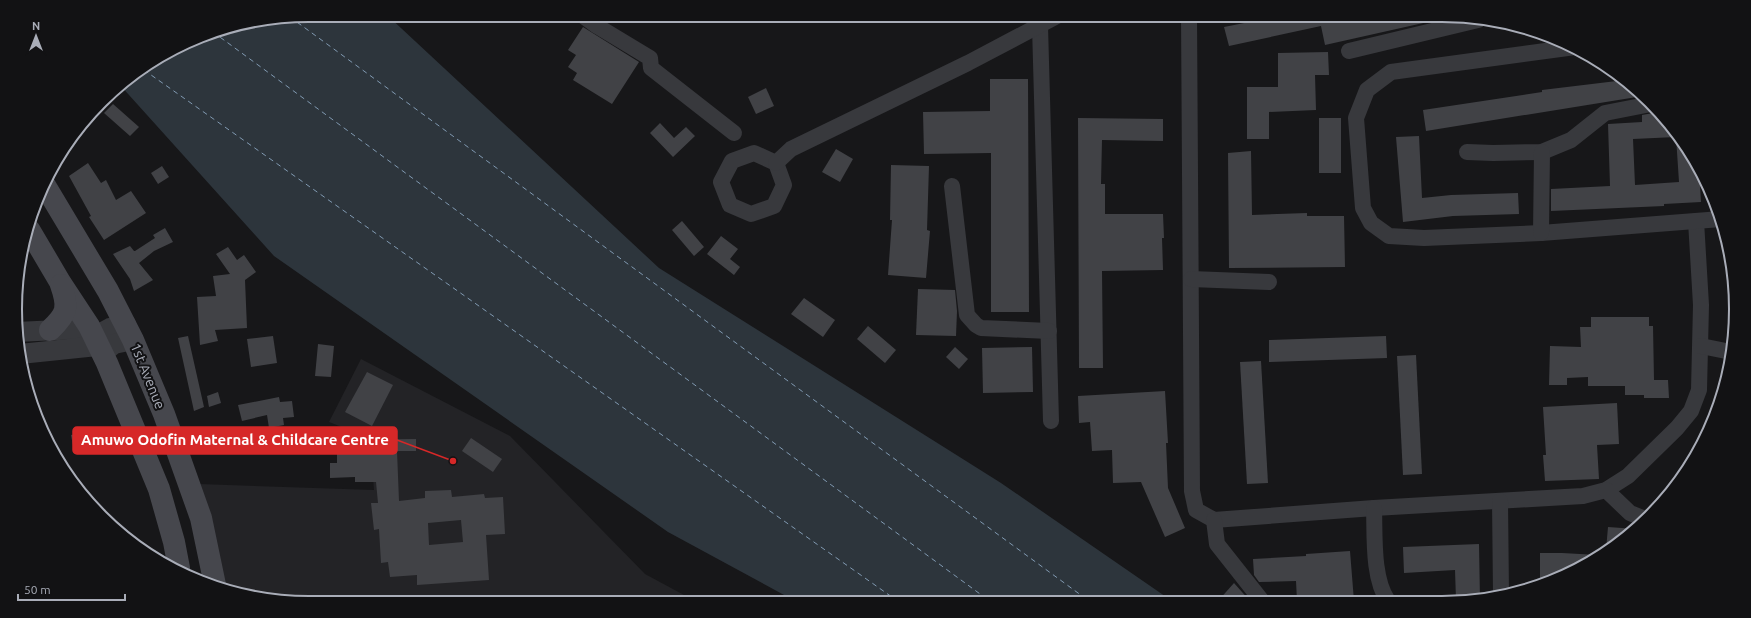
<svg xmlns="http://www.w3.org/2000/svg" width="1751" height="618" font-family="Ubuntu,sans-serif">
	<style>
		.built { fill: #232326 }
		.water { fill: #2d353c }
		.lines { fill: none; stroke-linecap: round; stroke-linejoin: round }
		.ferry { stroke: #819ab2; stroke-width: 1; stroke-dasharray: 5 4; stroke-linecap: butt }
		.building { fill: #414246; fill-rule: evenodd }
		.minor { stroke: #38393d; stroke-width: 16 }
		.tertiary { stroke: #38393d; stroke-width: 20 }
		.secondary { stroke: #46474d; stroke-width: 22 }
		.labels { text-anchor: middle; stroke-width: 4; stroke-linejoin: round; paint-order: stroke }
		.street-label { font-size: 14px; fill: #a9adb8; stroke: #121214 }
		.rim { fill: none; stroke: #a9adb8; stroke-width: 2 }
		.leader { fill: none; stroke: #d62828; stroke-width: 1.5 }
		.callout-dot { fill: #d62828; stroke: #121214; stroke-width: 1.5 }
		.callout { fill: #d62828; stroke: #d62828; stroke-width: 1.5 }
		.callout-label { font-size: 15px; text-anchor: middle; font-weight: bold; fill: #fff }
	</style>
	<rect width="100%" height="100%" fill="#171719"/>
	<path class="built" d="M 361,359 L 510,436 L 645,574 L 697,602 L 309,603 L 233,593 L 225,589 L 199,484 L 374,490 L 370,438 L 329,422 Z"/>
	<path class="water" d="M 309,15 L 387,15 L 659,268 L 1001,483 L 1172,601 L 797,602 L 668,532 L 274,256 L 120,85 L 197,37 L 252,21 Z"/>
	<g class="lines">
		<g class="ferry">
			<path d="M 290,17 L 1089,601"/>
			<path d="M 213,32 L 991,602"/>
			<path d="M 144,70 L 899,602"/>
		</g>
	</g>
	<g class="building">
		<path d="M 1285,15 L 1442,15 L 1450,17 L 1325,45 L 1321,26 L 1229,46 L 1224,27 Z"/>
		<path d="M 583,27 L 639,62 L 612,104 L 573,80 L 577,73 L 568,67 L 576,55 L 568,50 Z"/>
		<path d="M 1328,52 L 1329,75 L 1315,75 L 1316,110 L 1269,112 L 1269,139 L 1247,139 L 1247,87 L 1278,87 L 1278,53 Z"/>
		<path d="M 990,79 L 1028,79 L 1029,312 L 991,312 L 991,153 L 924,154 L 923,112 L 990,111 Z"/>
		<path d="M 1625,80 L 1643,96 L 1426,131 L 1423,110 L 1542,92 L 1542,90 Z"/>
		<path d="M 766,88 L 774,106 L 756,114 L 748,97 Z"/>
		<path d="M 113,104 L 139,127 L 130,136 L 104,113 Z"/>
		<path d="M 1658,110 L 1696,162 L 1699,168 L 1701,202 L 1664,204 L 1664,206 L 1551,211 L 1551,189 L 1610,186 L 1608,124 L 1642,122 L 1642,115 L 1653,113 ZM 1676,137 L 1679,182 L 1635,185 L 1633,139 Z"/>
		<path d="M 1078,118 L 1163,119 L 1163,141 L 1102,140 L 1101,184 L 1105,184 L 1105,214 L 1163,214 L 1164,238 L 1162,238 L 1163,270 L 1102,271 L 1103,368 L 1079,368 Z"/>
		<rect x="1319" y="118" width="22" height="55"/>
		<path d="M 660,123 L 674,138 L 686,127 L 695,136 L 673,157 L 650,133 Z"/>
		<path d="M 1419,136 L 1422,198 L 1451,195 L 1518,193 L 1519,214 L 1453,216 L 1403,222 L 1396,137 Z"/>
		<path d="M 836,149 L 853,159 L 840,182 L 822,172 Z"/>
		<path d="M 1251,151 L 1252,215 L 1307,213 L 1307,216 L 1344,216 L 1345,267 L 1229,268 L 1228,153 Z"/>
		<path d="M 88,163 L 101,183 L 106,180 L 116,200 L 131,191 L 146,213 L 104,240 L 89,217 L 91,216 L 69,176 Z"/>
		<path d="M 891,165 L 929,166 L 927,230 L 930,231 L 926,278 L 888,275 L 892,220 L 890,220 Z"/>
		<path d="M 162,166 L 169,177 L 158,184 L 151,173 Z"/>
		<path d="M 682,221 L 704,247 L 694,256 L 672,230 Z"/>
		<path d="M 165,228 L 173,242 L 154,251 L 139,263 L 153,280 L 134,291 L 130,279 L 113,254 L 130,246 L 134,251 L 135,251 L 155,238 L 153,235 Z"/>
		<path d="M 721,236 L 738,249 L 730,259 L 740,267 L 734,275 L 707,254 Z"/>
		<path d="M 228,247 L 237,260 L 244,255 L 256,272 L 245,280 L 247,328 L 215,330 L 218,341 L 200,345 L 197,297 L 216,296 L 213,276 L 230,274 L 216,254 Z"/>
		<path d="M 918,289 L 955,290 L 957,311 L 956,336 L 916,335 Z"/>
		<path d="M 804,298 L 835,320 L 823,337 L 791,314 Z"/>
		<path d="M 1591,317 L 1649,317 L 1649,326 L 1653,326 L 1654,380 L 1668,380 L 1669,398 L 1644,398 L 1644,395 L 1625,395 L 1625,386 L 1588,386 L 1588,377 L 1567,378 L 1567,385 L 1549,385 L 1550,346 L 1581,347 L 1580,327 L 1591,327 Z"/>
		<path d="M 868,326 L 896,350 L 885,363 L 857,339 Z"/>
		<path d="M 188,336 L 204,407 L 194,411 L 178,338 Z"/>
		<path d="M 273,336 L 277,363 L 251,367 L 247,339 Z"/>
		<path d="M 1386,336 L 1387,358 L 1269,362 L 1269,340 Z"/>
		<path d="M 318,344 L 334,346 L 331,377 L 315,376 Z"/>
		<path d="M 955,347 L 968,359 L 959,369 L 946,357 Z"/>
		<path d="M 1032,347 L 1033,392 L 983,393 L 982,348 Z"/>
		<path d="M 1416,355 L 1422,474 L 1403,475 L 1397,356 Z"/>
		<path d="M 1261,361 L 1268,483 L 1247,484 L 1240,362 Z"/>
		<path d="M 367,372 L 393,385 L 372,426 L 345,412 Z"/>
		<path d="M 1165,391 L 1168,443 L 1166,443 L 1168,488 L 1185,528 L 1165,537 L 1141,482 L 1113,483 L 1112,450 L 1092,451 L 1090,422 L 1079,423 L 1078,396 Z"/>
		<path d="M 218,392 L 221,403 L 209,407 L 207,396 Z"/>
		<path d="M 279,397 L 280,402 L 292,401 L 294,417 L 283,418 L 284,425 L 269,428 L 267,415 L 242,421 L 238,405 Z"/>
		<path d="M 1617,403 L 1619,444 L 1597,445 L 1599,479 L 1545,481 L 1543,455 L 1546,455 L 1543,407 Z"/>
		<path d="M 95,431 L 98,447 L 74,451 L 71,435 Z"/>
		<path d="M 471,438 L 502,459 L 493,472 L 462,451 Z"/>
		<path d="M 416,439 L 416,451 L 397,451 L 399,501 L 425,498 L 425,491 L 451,490 L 452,497 L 484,494 L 485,498 L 503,497 L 505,534 L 486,535 L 489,580 L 417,585 L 417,575 L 390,577 L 388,562 L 381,563 L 379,529 L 374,530 L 371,503 L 378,503 L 376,482 L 355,482 L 355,477 L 330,478 L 330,463 L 337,463 L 337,440 ZM 461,520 L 463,542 L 429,545 L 428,523 Z"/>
		<path d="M 1608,527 L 1636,529 L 1606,550 Z"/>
		<path d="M 1479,544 L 1480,600 L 1456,600 L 1455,570 L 1404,573 L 1403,547 Z"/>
		<path d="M 1350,551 L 1354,601 L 1297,601 L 1296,581 L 1259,582 L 1254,575 L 1253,559 L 1306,556 L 1306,554 Z"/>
		<path d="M 1540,553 L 1562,553 L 1598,555 L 1572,573 L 1540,582 Z"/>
		<path d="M 1234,583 L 1250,601 L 1218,601 Z"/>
	</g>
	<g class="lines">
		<g class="minor">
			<path d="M 582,15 L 597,26 L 650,58 L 651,68 L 734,133"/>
			<path d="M 1189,15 L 1192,491 L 1196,510 L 1214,520 L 1374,508 L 1583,496 L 1606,490 L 1628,476 L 1677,428 L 1691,411 L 1699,390 L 1701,305 L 1696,221"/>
			<path d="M 1040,26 L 1051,421"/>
			<path d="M 1575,47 L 1391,72 L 1367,90 L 1356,118 L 1363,208 L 1371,223 L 1389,236 L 1424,238 L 1541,233 L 1721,219"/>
			<path d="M 1349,51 L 1478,20"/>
			<path d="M 1467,152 L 1493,153 L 1542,152 L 1571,140 L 1605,113 L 1651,104"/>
			<path d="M 754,153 L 776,163 L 784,185 L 774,206 L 751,214 L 730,205 L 721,182 L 732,161 Z"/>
			<path d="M 776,163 L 791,149 L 968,63 L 1059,15"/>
			<path d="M 952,186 L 967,315 L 976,325 L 981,328 L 1049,331"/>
			<path d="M 1541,233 L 1542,152"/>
			<path d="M 1191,279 L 1269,282"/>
			<path d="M 1701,346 L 1731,352"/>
			<path d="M 1606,490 L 1630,513 L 1645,519"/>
			<path d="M 1500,501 L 1501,594"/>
			<path d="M 1374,508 C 1375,535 1372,578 1388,601"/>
			<path d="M 1214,520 L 1217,544 L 1262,601"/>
		</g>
		<g class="tertiary">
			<path d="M 16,332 L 80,329 L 95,336 L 110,328 L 126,324"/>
			<path d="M 20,354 L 97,346 L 103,353 L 114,344 L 133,340"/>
		</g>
		<g class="secondary">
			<path d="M 44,184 L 108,291 L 133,340 L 164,414 L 201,518 L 215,585"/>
			<path d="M 30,231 L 60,282 L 89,326 L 107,363 L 159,489 L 174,542 L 179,568"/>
			<path d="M 50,330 C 67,314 69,308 61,285"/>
		</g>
	</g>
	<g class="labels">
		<g class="street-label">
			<text transform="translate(148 376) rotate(68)" y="5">1st Avenue</text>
		</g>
	</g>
	<path d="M0 0H1751V618H0ZM309 22H1442A287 287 0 0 1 1729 309V309A287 287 0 0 1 1442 596H309A287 287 0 0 1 22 309V309A287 287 0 0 1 309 22Z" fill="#121214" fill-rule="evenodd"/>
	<path class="rim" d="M309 22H1442A287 287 0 0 1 1729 309V309A287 287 0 0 1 1442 596H309A287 287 0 0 1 22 309V309A287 287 0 0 1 309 22Z"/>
	<path class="leader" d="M453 461L397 440"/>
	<circle class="callout-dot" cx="453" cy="461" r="4"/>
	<rect class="callout" x="73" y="427" width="324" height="27" rx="4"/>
	<g class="callout-label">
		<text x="235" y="445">Amuwo Odofin Maternal &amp; Childcare Centre</text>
	</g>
	<g transform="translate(36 36)" stroke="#121214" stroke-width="3" paint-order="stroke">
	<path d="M0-3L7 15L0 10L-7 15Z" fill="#a9adb8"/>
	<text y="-6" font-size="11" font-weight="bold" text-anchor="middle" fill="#a9adb8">N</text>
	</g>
	<path d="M18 594v6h107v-6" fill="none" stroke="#a9adb8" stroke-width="2"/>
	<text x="24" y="594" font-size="12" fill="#a9adb8" stroke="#121214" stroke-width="3" paint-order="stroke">50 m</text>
</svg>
